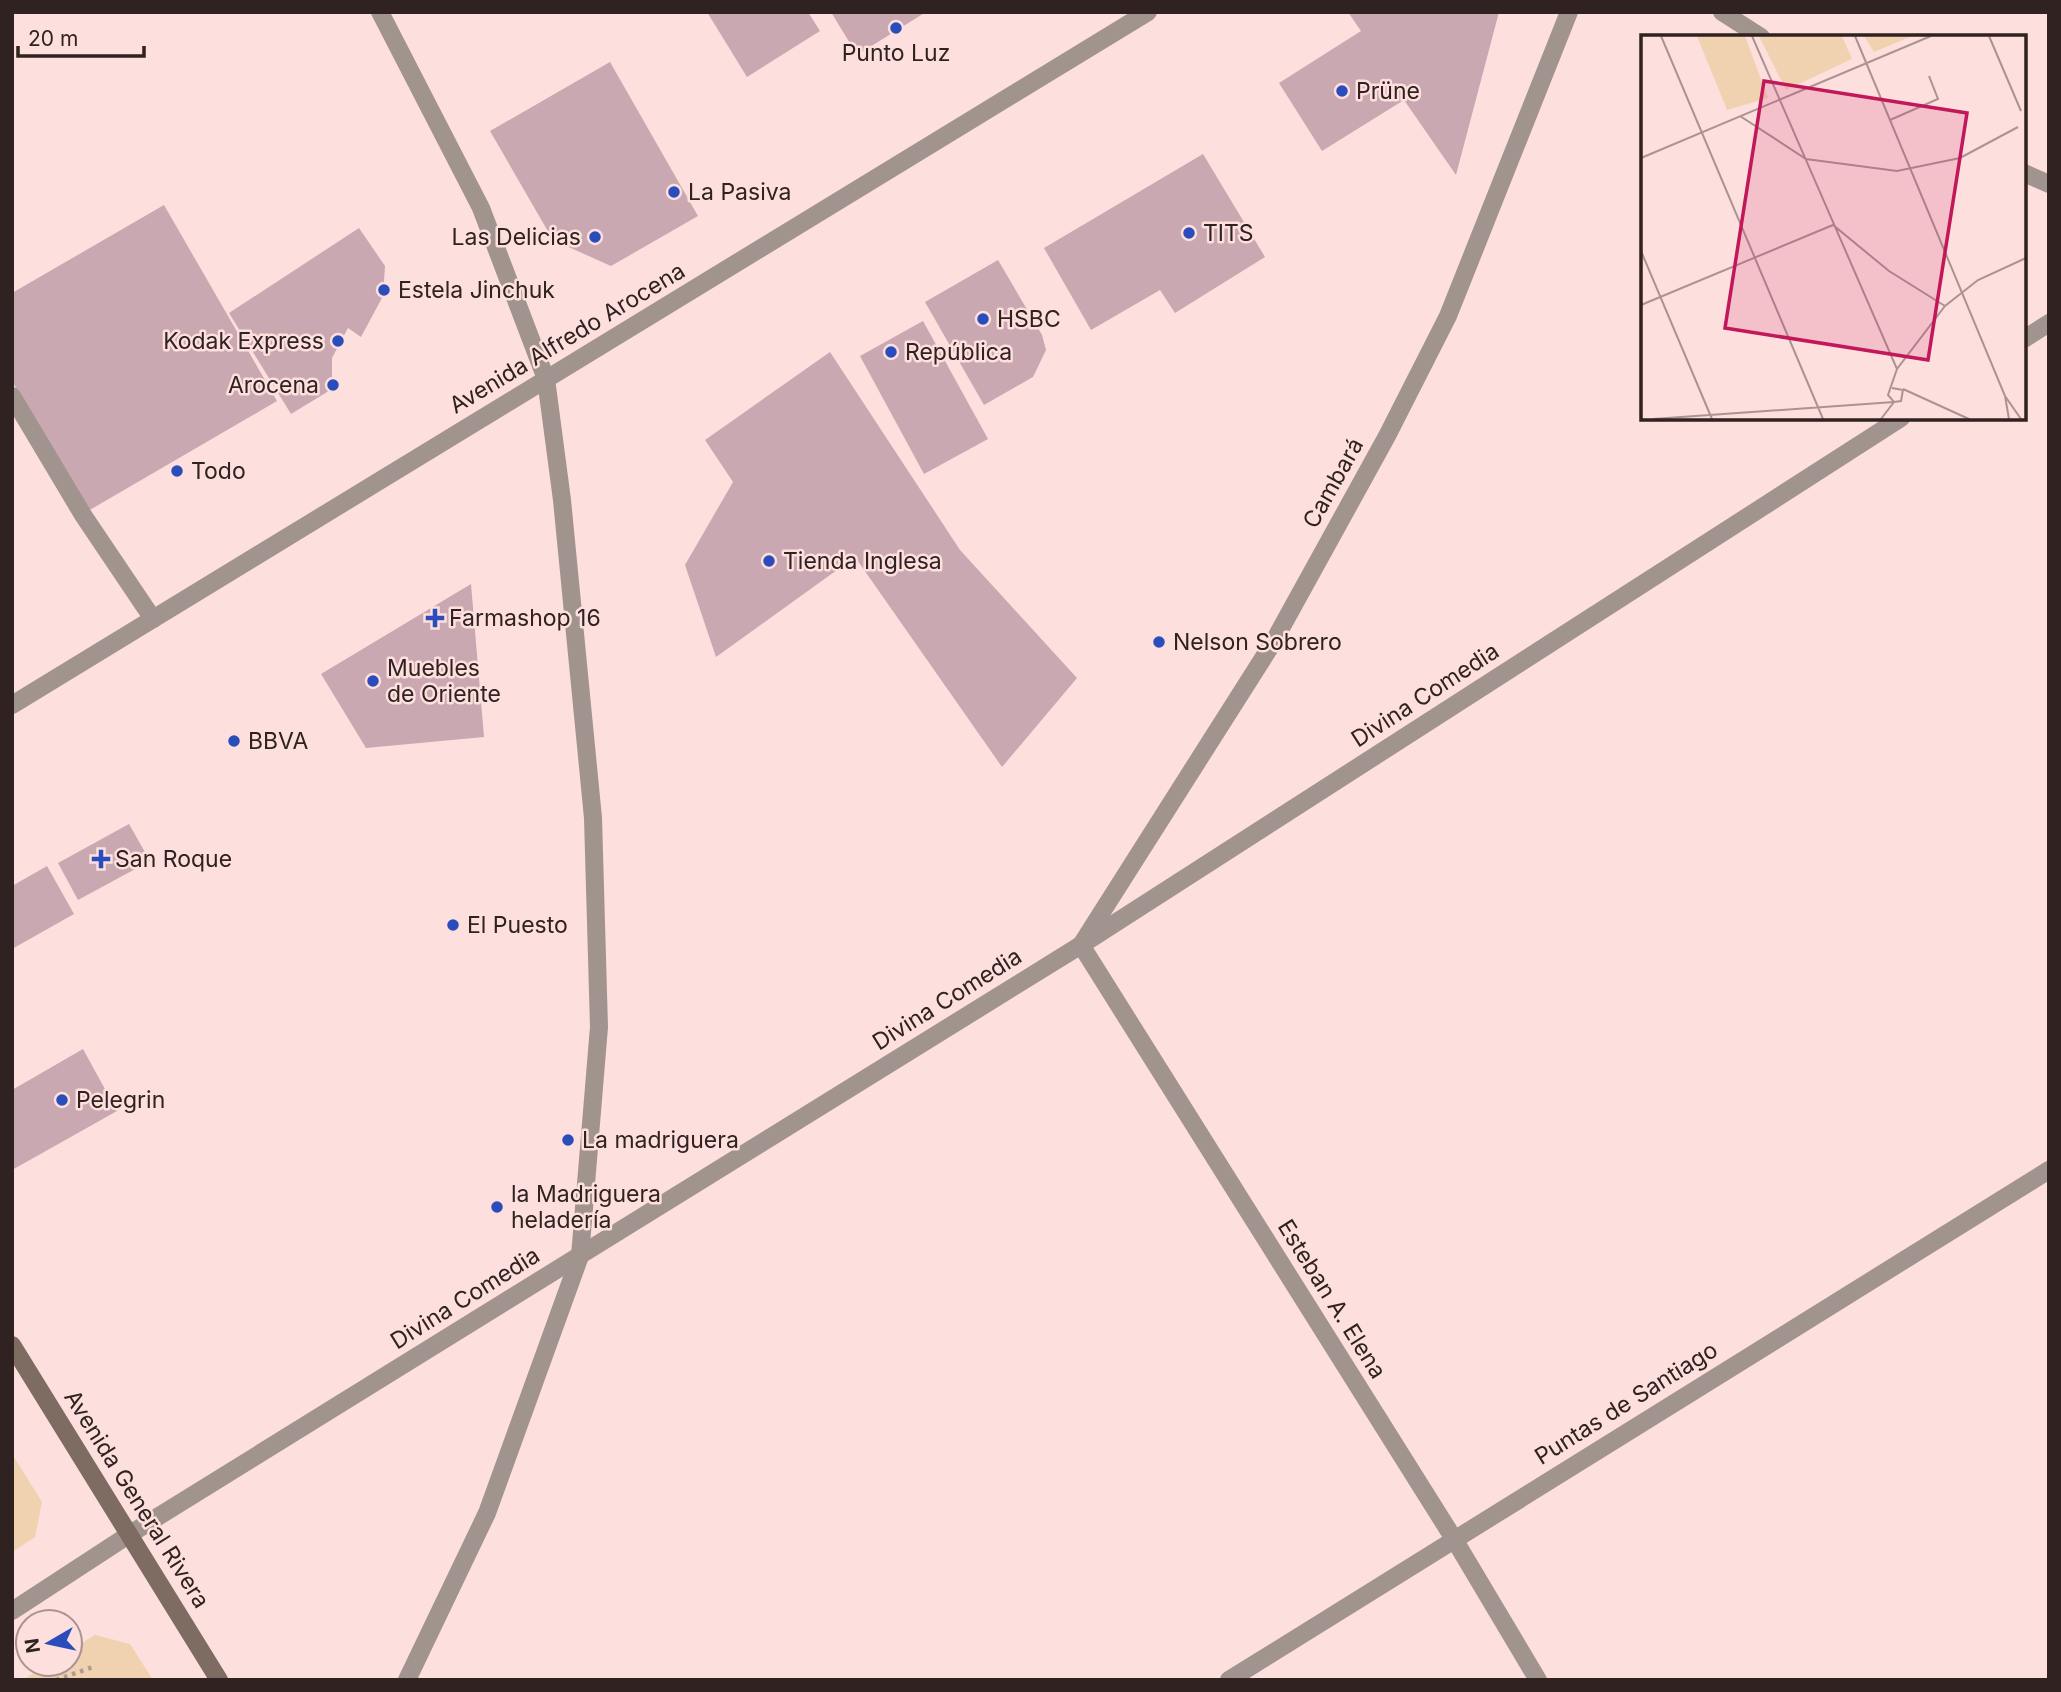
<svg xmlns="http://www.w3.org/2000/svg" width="2061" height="1692" font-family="Inter,sans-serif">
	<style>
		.green { fill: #f0d2b0 }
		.building { fill: #caa8b1 }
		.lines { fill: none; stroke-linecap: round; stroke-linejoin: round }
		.path { stroke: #b09997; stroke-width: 4.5; stroke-dasharray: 3.5 5; stroke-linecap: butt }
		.minor { stroke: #a1938d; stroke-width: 18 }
		.tertiary { stroke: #a1938d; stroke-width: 18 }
		.secondary { stroke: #7e6b62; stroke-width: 18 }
		.poi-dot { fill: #2b4dbc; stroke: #fddfdd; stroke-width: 2.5 }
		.labels { text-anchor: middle; stroke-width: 5; stroke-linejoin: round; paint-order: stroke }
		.poi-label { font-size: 23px; fill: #2f2221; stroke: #fddfdd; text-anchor: start }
		.street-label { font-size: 23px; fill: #2f2221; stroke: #fddfdd }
		.inset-road { fill: none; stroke: #ab9392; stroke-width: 2 }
		.view { fill: #c2185b; fill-opacity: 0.15; stroke: #c2185b; stroke-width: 3.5 }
		.inset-edge { fill: none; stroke: #2f2221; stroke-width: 3.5 }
	</style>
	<rect width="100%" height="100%" fill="#fddfdd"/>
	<g class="green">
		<path d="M 12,1454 L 42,1502 L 35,1537 L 12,1552 Z"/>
		<path d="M 95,1635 L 130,1644 L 153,1680 L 23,1680 L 48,1664 L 70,1664 L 70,1650 Z"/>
	</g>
	<g class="building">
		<path d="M 707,12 L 808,12 L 820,31 L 747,77 Z"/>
		<path d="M 831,12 L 926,12 L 857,55 Z"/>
		<path d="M 1348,12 L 1499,12 L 1456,175 L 1404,100 L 1322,151 L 1279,83 L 1361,31 Z"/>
		<path d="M 610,62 L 698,216 L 611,266 L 553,240 L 490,131 Z"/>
		<path d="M 1203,154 L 1265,257 L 1175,313 L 1160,290 L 1091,330 L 1044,248 Z"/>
		<path d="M 164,205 L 277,401 L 88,511 L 12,381 L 12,293 Z"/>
		<path d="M 359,228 L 385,266 L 383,296 L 361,337 L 348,328 L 332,358 L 332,389 L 291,414 L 229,313 Z"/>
		<path d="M 998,260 L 1042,335 L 1046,350 L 1033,377 L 984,405 L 925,302 Z"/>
		<path d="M 923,321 L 988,439 L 924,474 L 860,356 Z"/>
		<path d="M 830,352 L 960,550 L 1077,678 L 1002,767 L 855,557 L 716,657 L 685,565 L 733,482 L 705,440 Z"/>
		<path d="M 471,584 L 484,737 L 366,748 L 321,674 Z"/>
		<path d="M 129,824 L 150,861 L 78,900 L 58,863 Z"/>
		<path d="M 47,866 L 74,914 L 12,949 L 12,886 Z"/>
		<path d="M 83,1049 L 117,1111 L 12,1170 L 12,1090 Z"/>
	</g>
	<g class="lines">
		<path class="path" d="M 56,1680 L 93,1667"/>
		<g class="minor">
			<path d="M 380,12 L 481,208 L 546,379 L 562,500 L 593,818 L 599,1027 L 580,1256 L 487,1513 L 407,1680"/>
			<path d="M 1722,12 L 1761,37"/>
			<path d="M 2024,173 L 2049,184"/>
			<path d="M 2024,339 L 2049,323"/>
			<path d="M 12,396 L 83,515 L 153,619"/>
			<path d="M 12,1611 L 130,1534 L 1081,945 L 1901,418"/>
			<path d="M 1229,1680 L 2049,1170"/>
			<path d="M 1538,1680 L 1454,1539 L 1081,945 L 1274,641 L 1387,436 L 1448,316 L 1569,12"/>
		</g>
		<path class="tertiary" d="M 12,705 L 1148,12"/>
		<path class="secondary" d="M 12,1345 L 219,1680"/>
	</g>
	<g class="poi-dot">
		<circle cx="896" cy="28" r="7"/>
		<circle cx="1342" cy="91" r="7"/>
		<circle cx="674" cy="192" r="7"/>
		<circle cx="1189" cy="233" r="7"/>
		<circle cx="595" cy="237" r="7"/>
		<circle cx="384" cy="290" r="7"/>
		<circle cx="983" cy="319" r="7"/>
		<circle cx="338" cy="341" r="7"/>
		<circle cx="891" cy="352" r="7"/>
		<circle cx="333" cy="385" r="7"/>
		<circle cx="177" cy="471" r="7"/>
		<circle cx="769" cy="561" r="7"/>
		<path d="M431.5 607.5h7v7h7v7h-7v7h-7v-7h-7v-7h7z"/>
		<circle cx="1159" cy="642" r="7"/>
		<circle cx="373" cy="681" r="7"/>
		<circle cx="234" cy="741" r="7"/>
		<path d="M97.5 848.5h7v7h7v7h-7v7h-7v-7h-7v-7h7z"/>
		<circle cx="453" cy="925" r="7"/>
		<circle cx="62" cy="1100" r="7"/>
		<circle cx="568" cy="1140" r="7"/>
		<circle cx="497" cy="1207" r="7"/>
	</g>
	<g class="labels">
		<g class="poi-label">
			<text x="896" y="61" text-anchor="middle">Punto Luz</text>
			<text x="1356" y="99">Prüne</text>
			<text x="688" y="200">La Pasiva</text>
			<text x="1203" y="241">TITS</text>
			<text x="581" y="245" text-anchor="end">Las Delicias</text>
			<text x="398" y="298">Estela Jinchuk</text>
			<text x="997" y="327">HSBC</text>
			<text x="324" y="349" text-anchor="end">Kodak Express</text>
			<text x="905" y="360">República</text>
			<text x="319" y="393" text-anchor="end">Arocena</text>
			<text x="191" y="479">Todo</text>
			<text x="783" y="569">Tienda Inglesa</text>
			<text x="449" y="626">Farmashop 16</text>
			<text x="1173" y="650">Nelson Sobrero</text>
			<text x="387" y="676">Muebles<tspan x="387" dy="26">de Oriente</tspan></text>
			<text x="248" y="749">BBVA</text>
			<text x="115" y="867">San Roque</text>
			<text x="467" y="933">El Puesto</text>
			<text x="76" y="1108">Pelegrin</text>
			<text x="582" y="1148">La madriguera</text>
			<text x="511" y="1202">la Madriguera<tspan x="511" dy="26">heladería</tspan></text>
		</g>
		<g class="street-label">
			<text transform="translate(567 338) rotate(-31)" y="8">Avenida Alfredo Arocena</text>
			<text transform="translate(1333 483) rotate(-61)" y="8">Cambará</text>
			<text transform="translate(1425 695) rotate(-33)" y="8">Divina Comedia</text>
			<text transform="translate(947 999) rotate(-32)" y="8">Divina Comedia</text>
			<text transform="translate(465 1298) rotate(-32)" y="8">Divina Comedia</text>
			<text transform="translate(1332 1299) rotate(58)" y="8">Esteban A. Elena</text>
			<text transform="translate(1626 1403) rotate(-32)" y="8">Puntas de Santiago</text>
			<text transform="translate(137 1499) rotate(58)" y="8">Avenida General Rivera</text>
		</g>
	</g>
	<g transform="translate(1641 35)">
		<rect width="385" height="385" fill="#fddfdd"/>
		<path d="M 56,1 L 104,1 L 127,63 L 86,75 ZM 118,1 L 201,1 L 211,24 L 145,55 ZM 223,1 L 271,1 L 233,17 Z" fill="#f0d2b0"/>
		<path class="inset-road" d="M 20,1 L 182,384M 111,1 L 256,334M 214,1 L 364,361 L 380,384M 348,1 L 380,76M 99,81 L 165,124 L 256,136 L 319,123 L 377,92M 249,85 L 297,64 L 288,41M 0,123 L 290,1M 0,216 L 71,384M 0,270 L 192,190 L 248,236 L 304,271M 251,353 L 262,355 L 260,366 L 253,367 L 247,360 L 256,334 L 304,271 L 337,245 L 385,223M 262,354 L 328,384M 364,361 L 368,384M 12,384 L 253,367M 240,384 L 253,367"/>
		<path class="view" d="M 123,46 L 326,78 L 287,325 L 84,293 Z"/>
		<rect width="385" height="385" class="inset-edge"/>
	</g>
	<rect width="2061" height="1692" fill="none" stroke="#2f2221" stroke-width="28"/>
	<g transform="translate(49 1643) rotate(261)"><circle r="33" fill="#fddfdd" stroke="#ab9392" stroke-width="2"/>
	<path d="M0-5L12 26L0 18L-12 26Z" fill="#2b4dbc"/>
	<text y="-10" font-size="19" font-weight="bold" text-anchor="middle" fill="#2f2221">N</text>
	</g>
	<path d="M18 46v10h126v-10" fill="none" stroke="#2f2221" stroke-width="3.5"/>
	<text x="28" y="46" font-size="21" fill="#2f2221" stroke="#fddfdd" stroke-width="5" paint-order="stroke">20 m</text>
</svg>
